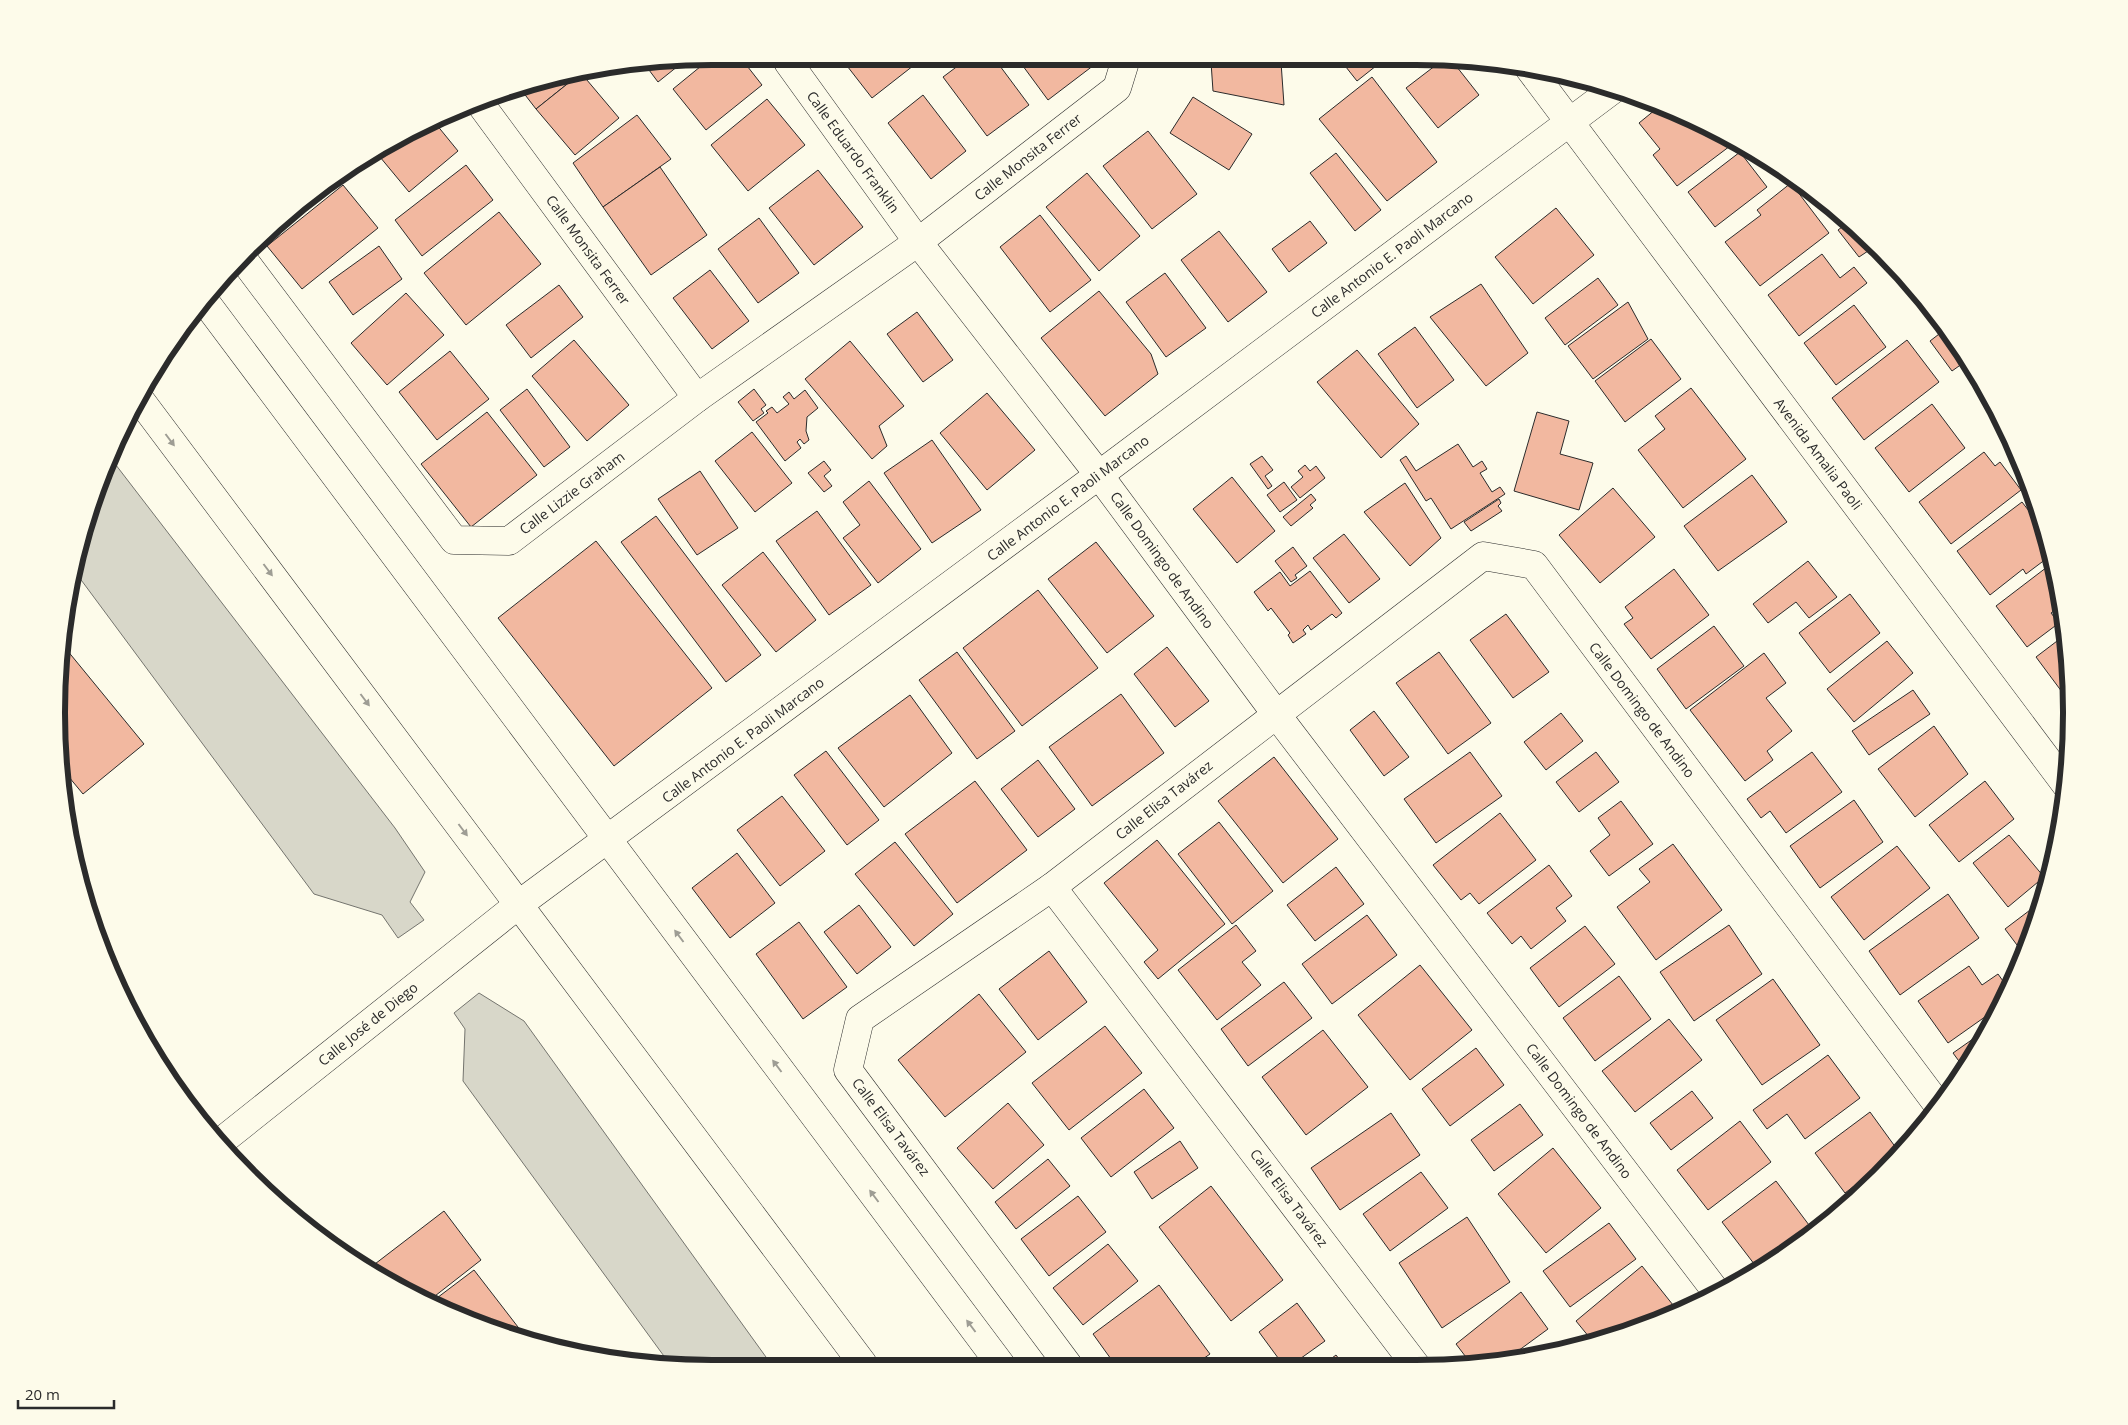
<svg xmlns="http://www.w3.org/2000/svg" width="2128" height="1425" font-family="'Open Sans',sans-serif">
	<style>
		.water { fill: #d8d7c9; stroke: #74746e }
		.building { fill: #f2b8a0; stroke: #2b2b2b }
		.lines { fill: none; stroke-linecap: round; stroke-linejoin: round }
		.minor-casing { stroke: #2b2b2b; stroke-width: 29 }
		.minor { stroke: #fdfbea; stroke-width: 28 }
		.oneway { fill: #9e9d94 }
		.labels { text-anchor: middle; stroke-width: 4; stroke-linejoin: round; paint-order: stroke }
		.street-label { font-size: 14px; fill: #2b2b2b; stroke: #fdfbea }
		.rim { fill: none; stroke: #2b2b2b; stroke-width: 6 }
	</style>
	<rect width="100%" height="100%" fill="#fdfbea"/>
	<g class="water">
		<path d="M 109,456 L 395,828 L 425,872 L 410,902 L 424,920 L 398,938 L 382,915 L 314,894 L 73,569 Z"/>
		<path d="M 479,993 L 524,1021 L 771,1364 L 669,1363 L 463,1081 L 465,1029 L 454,1013 Z"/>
	</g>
	<g class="building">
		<path d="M 643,62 L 683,62 L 658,82 Z"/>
		<path d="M 706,62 L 744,62 L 762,85 L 706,130 L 673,89 Z"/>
		<path d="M 844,62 L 918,62 L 872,98 Z"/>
		<path d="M 963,62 L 997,62 L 1029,105 L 987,136 L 943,77 Z"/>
		<path d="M 1020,62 L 1098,62 L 1048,100 Z"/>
		<path d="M 1211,62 L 1281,62 L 1284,105 L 1213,91 Z"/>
		<path d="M 1342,62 L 1381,62 L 1357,81 Z"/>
		<path d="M 1440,62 L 1453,62 L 1479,95 L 1438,128 L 1406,88 Z"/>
		<path d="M 582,72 L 536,109 L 519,87 Z"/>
		<path d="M 581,73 L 619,118 L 575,155 L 536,109 Z"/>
		<path d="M 1372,77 L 1437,162 L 1387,201 L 1319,119 Z"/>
		<path d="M 923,95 L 966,151 L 931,179 L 888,123 Z"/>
		<path d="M 1193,97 L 1252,134 L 1229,170 L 1170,133 Z"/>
		<path d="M 767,99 L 805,145 L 748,191 L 711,145 Z"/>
		<path d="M 1661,105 L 1705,124 L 1734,143 L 1677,186 L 1653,155 L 1660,149 L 1639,123 Z"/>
		<path d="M 637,115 L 671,159 L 603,207 L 573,163 Z"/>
		<path d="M 436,124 L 458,151 L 409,192 L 380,157 L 399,142 Z"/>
		<path d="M 1148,131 L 1197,194 L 1152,229 L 1103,166 Z"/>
		<path d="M 1740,152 L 1767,187 L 1715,227 L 1688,192 Z"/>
		<path d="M 1336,153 L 1381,210 L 1355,231 L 1310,173 Z"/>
		<path d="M 466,165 L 493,200 L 422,256 L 395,220 Z"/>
		<path d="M 660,167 L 707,235 L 651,275 L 603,207 Z"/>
		<path d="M 818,170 L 863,227 L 814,265 L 769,208 Z"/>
		<path d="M 1087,173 L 1140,236 L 1099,271 L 1046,207 Z"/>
		<path d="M 1791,183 L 1829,233 L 1760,286 L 1725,242 L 1761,215 L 1757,210 Z"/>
		<path d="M 343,185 L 378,228 L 302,289 L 267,246 Z"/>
		<path d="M 1825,204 L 1843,216 L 1837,220 Z"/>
		<path d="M 1556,208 L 1594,255 L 1533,304 L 1495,257 Z"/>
		<path d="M 499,212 L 541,264 L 466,325 L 424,273 Z"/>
		<path d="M 1040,215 L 1091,280 L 1050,312 L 1000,247 Z"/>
		<path d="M 759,218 L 799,273 L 758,303 L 718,249 Z"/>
		<path d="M 1310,221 L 1327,243 L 1289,272 L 1272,249 Z"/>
		<path d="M 1850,221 L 1883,257 L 1879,260 L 1871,249 L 1859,257 L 1838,230 Z"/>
		<path d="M 1219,231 L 1267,292 L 1228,322 L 1181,260 Z"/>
		<path d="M 379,246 L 402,279 L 353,315 L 329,282 Z"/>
		<path d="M 1822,254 L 1840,278 L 1854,267 L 1867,283 L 1799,336 L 1768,295 Z"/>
		<path d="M 710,270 L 749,321 L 712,349 L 673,298 Z"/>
		<path d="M 1165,273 L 1206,328 L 1166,357 L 1126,302 Z"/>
		<path d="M 1598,278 L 1618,305 L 1565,345 L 1545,318 Z"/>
		<path d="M 1905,280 L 1931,308 L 1928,310 Z"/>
		<path d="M 1481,284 L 1528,353 L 1486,386 L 1430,317 Z"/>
		<path d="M 559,285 L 583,317 L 531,358 L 506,325 Z"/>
		<path d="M 1099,291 L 1151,354 L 1158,374 L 1105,416 L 1041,338 Z"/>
		<path d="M 406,293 L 444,335 L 387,385 L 351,343 Z"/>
		<path d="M 1628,302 L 1648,339 L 1593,379 L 1568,346 Z"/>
		<path d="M 1854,305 L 1886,347 L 1836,385 L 1804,343 Z"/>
		<path d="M 917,312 L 953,360 L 923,382 L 887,334 Z"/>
		<path d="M 1935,312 L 1966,361 L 1952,371 L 1930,341 L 1943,331 L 1932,315 Z"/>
		<path d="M 1415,327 L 1454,380 L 1417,408 L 1378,354 Z"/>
		<path d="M 1651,339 L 1681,379 L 1625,422 L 1595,381 Z"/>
		<path d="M 574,340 L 629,405 L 587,441 L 532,376 Z"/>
		<path d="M 1907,340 L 1939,382 L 1864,440 L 1832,398 Z"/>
		<path d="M 850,341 L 904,406 L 879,426 L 887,446 L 872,459 L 805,379 Z"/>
		<path d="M 1357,350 L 1419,424 L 1381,458 L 1317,382 Z"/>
		<path d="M 450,351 L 489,399 L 437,440 L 399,392 Z"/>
		<path d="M 1691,388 L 1746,459 L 1683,508 L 1638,450 L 1665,429 L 1655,416 Z"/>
		<path d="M 527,389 L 570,447 L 544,467 L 500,410 Z"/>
		<path d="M 754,389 L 766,405 L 761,409 L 764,413 L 753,421 L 738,402 Z"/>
		<path d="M 805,390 L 818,408 L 807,417 L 806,431 L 809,440 L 804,444 L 800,439 L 797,442 L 801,448 L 785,461 L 756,422 L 768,413 L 766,411 L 772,407 L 777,413 L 789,404 L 783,397 L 789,392 L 794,399 Z"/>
		<path d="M 987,393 L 1035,450 L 987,490 L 940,433 Z"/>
		<path d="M 1932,404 L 1965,448 L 1909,492 L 1875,448 Z"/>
		<path d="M 487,412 L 537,475 L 471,527 L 421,464 Z"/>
		<path d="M 1537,412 L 1569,421 L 1560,454 L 1593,463 L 1579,510 L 1514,491 Z"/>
		<path d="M 752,432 L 792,483 L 755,512 L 715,461 Z"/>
		<path d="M 932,440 L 981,510 L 932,543 L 884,473 Z"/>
		<path d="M 1458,444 L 1473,467 L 1482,461 L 1487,469 L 1480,473 L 1492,492 L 1500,487 L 1505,494 L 1451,529 L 1431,498 L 1426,501 L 1400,460 L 1406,456 L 1416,471 Z"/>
		<path d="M 1984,452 L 1995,466 L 2000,462 L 2021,490 L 1951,544 L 1919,502 Z"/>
		<path d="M 1262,456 L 1273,470 L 1265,476 L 1272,486 L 1268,489 L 1250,464 Z"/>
		<path d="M 824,461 L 831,470 L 824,476 L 832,486 L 824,492 L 808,473 Z"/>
		<path d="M 1305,465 L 1310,471 L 1316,466 L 1325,478 L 1300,498 L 1291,487 L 1303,477 L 1298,471 Z"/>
		<path d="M 700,471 L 738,528 L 697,555 L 658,499 Z"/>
		<path d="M 1752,475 L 1787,522 L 1718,571 L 1684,526 Z"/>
		<path d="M 1232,477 L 1275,531 L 1237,563 L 1193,509 Z"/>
		<path d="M 869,481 L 921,549 L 878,583 L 843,538 L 860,525 L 843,502 Z"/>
		<path d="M 1284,482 L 1297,500 L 1280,512 L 1267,495 Z"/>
		<path d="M 1405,483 L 1441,538 L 1410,566 L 1364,512 Z"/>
		<path d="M 1613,488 L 1655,537 L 1600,583 L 1559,535 Z"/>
		<path d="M 1311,494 L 1316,500 L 1310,505 L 1313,508 L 1291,526 L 1283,517 Z"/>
		<path d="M 1499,499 L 1501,503 L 1498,506 L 1502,511 L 1471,531 L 1464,522 Z"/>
		<path d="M 2022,502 L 2046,533 L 2050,548 L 2047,551 L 2050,556 L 2026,574 L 2023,569 L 1990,595 L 1957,551 Z"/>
		<path d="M 817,511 L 871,585 L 829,615 L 776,541 Z"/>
		<path d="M 656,516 L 761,655 L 726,682 L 621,542 Z"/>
		<path d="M 1344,534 L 1380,579 L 1349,603 L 1313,558 Z"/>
		<path d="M 596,541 L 712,688 L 614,766 L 498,618 Z"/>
		<path d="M 1096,542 L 1154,616 L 1107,653 L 1048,579 Z"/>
		<path d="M 1293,547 L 1307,566 L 1295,575 L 1297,578 L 1291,582 L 1275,561 Z"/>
		<path d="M 763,552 L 816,620 L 776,652 L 722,585 Z"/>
		<path d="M 1808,561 L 1837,597 L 1809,618 L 1796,602 L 1768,623 L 1753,604 Z"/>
		<path d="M 2051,564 L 2060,606 L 2051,613 L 2059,623 L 2027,647 L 1996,606 Z"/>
		<path d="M 1674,569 L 1709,615 L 1651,659 L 1624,624 L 1633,618 L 1625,607 Z"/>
		<path d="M 1310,571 L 1342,613 L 1336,618 L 1332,614 L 1311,630 L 1308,625 L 1303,630 L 1306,634 L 1293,643 L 1288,635 L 1290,633 L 1271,608 L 1268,611 L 1254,592 L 1280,572 L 1290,586 Z"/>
		<path d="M 1038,590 L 1098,668 L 1022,726 L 963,648 Z"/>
		<path d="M 1850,594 L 1880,633 L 1830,673 L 1799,633 Z"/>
		<path d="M 1506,614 L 1549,672 L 1513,698 L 1470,640 Z"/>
		<path d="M 1714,626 L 1744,666 L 1686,709 L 1657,669 Z"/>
		<path d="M 2065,635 L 2070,670 L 2068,700 L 2036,657 Z"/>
		<path d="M 1887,641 L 1913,673 L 1854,722 L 1827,689 Z"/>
		<path d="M 62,644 L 144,744 L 83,794 L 59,765 L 58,756 L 58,670 Z"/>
		<path d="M 1167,647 L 1209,701 L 1175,727 L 1134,674 Z"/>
		<path d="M 957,652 L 1015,731 L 977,759 L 919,680 Z"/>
		<path d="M 1439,652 L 1491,723 L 1448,754 L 1396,683 Z"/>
		<path d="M 1764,653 L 1786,683 L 1766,698 L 1792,731 L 1767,751 L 1773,760 L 1745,781 L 1690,710 Z"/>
		<path d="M 1913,690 L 1930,714 L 1869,755 L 1852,731 Z"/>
		<path d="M 1121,694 L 1164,753 L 1092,806 L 1049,747 Z"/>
		<path d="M 910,695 L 952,753 L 884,807 L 838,748 Z"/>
		<path d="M 1374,711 L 1409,757 L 1384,776 L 1350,730 Z"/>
		<path d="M 1561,713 L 1583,741 L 1546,770 L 1524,742 Z"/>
		<path d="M 1934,726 L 1968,774 L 1915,817 L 1878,769 Z"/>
		<path d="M 826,751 L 879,820 L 847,845 L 794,775 Z"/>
		<path d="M 1470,752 L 1502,796 L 1436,843 L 1404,799 Z"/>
		<path d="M 1596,752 L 1619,782 L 1579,812 L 1556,782 Z"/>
		<path d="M 1812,752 L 1842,792 L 1786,833 L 1770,811 L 1761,818 L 1747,799 Z"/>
		<path d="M 1274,757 L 1338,839 L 1283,883 L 1218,801 Z"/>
		<path d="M 1038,760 L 1075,809 L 1038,837 L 1001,789 Z"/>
		<path d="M 975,781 L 1027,850 L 957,903 L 905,834 Z"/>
		<path d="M 1985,781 L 2014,819 L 1959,862 L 1929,825 Z"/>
		<path d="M 782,796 L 825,851 L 780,886 L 737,830 Z"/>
		<path d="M 1854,800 L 1883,842 L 1820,888 L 1790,846 Z"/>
		<path d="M 1621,801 L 1653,844 L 1609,876 L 1590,851 L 1610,835 L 1598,818 Z"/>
		<path d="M 1500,813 L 1536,860 L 1479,904 L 1470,893 L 1461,900 L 1433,865 Z"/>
		<path d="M 1219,822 L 1273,891 L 1232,924 L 1178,854 Z"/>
		<path d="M 2009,835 L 2044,877 L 2008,907 L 1973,863 Z"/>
		<path d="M 1157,840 L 1225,924 L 1158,979 L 1144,962 L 1158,950 L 1104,883 Z"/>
		<path d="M 895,842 L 953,914 L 914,946 L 855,874 Z"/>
		<path d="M 1673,844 L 1722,910 L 1656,960 L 1617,907 L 1650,882 L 1639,869 Z"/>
		<path d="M 1897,846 L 1930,888 L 1864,940 L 1831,897 Z"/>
		<path d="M 737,853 L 775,903 L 730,938 L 692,888 Z"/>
		<path d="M 1549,865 L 1572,896 L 1556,908 L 1566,921 L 1531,949 L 1521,936 L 1512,944 L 1487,913 Z"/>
		<path d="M 1336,867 L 1364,904 L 1315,941 L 1287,905 Z"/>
		<path d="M 1948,894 L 1979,938 L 1900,995 L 1869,951 Z"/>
		<path d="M 2042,901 L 2037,924 L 2023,953 L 2005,929 Z"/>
		<path d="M 859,905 L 891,947 L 857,974 L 824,932 Z"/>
		<path d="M 1367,915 L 1397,955 L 1332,1004 L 1302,964 Z"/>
		<path d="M 799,922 L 847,987 L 803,1019 L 756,954 Z"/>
		<path d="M 1236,925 L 1256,951 L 1242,962 L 1261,985 L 1217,1020 L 1178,970 Z"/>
		<path d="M 1729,925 L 1762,974 L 1694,1021 L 1660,972 Z"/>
		<path d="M 1585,926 L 1615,964 L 1559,1007 L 1530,968 Z"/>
		<path d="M 1049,951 L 1087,1002 L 1038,1040 L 999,989 Z"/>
		<path d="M 1420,965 L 1472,1030 L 1410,1080 L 1358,1015 Z"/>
		<path d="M 1969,966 L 1982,985 L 1998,974 L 2008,988 L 1999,1007 L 1948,1043 L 1918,1001 Z"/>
		<path d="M 1619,976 L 1651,1019 L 1595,1061 L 1563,1018 Z"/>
		<path d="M 1773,979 L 1820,1045 L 1762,1085 L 1716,1020 Z"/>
		<path d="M 1284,982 L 1312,1018 L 1248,1066 L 1221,1029 Z"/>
		<path d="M 979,994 L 1026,1052 L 945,1117 L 898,1060 Z"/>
		<path d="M 1669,1019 L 1702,1060 L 1635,1112 L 1602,1071 Z"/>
		<path d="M 1105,1026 L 1142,1073 L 1069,1130 L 1032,1083 Z"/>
		<path d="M 1990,1027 L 1984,1041 L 1964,1068 L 1953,1053 Z"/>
		<path d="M 1323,1030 L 1368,1087 L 1306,1135 L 1262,1077 Z"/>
		<path d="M 1476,1048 L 1504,1085 L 1450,1126 L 1422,1089 Z"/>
		<path d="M 1828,1055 L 1860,1098 L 1805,1139 L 1787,1114 L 1767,1129 L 1753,1110 Z"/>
		<path d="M 1144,1089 L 1174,1128 L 1111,1177 L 1081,1138 Z"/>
		<path d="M 1692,1091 L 1713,1118 L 1671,1150 L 1650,1123 Z"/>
		<path d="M 1008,1103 L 1044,1145 L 993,1189 L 957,1148 Z"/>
		<path d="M 1520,1104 L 1543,1135 L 1494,1171 L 1471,1140 Z"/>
		<path d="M 1870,1112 L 1899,1152 L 1845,1193 L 1815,1153 Z"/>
		<path d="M 1391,1113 L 1420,1155 L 1340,1210 L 1311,1168 Z"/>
		<path d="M 1740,1121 L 1771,1162 L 1708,1210 L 1677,1170 Z"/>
		<path d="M 1180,1141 L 1198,1168 L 1152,1199 L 1134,1172 Z"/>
		<path d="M 1553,1148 L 1601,1208 L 1546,1253 L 1498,1194 Z"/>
		<path d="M 1048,1159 L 1070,1186 L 1016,1229 L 995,1202 Z"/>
		<path d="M 1421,1172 L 1448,1208 L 1390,1251 L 1363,1214 Z"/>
		<path d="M 1776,1181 L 1815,1233 L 1758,1269 L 1722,1222 Z"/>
		<path d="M 1211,1186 L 1283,1280 L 1231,1321 L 1159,1227 Z"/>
		<path d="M 1078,1196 L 1106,1232 L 1049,1276 L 1021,1239 Z"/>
		<path d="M 444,1211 L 481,1260 L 426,1303 L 371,1267 Z"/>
		<path d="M 1467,1217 L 1510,1282 L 1442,1328 L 1399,1263 Z"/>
		<path d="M 1609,1223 L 1636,1259 L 1570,1307 L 1543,1271 Z"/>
		<path d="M 1108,1244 L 1138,1281 L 1083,1325 L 1053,1288 Z"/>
		<path d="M 1642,1266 L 1673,1305 L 1653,1321 L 1594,1343 L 1576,1321 Z"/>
		<path d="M 474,1270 L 528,1340 L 502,1334 L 429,1304 Z"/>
		<path d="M 1159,1285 L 1210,1354 L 1193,1366 L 1116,1366 L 1093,1334 Z"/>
		<path d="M 1521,1292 L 1548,1329 L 1507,1359 L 1472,1365 L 1456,1344 Z"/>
		<path d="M 1297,1303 L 1325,1341 L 1290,1366 L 1284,1366 L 1259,1332 Z"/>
		<path d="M 1336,1355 L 1345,1367 L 1320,1367 Z"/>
	</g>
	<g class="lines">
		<g class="minor-casing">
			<g id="minor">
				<path d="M 788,62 L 918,242 L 1099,475 L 1276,714 L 1718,1294"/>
				<path d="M 1529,68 L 2067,786"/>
				<path d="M 479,102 L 697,398"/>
				<path d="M 243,259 L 454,540 L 509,541 L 697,398 L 918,242 L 1117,88 L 1125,62"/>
				<path d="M 204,300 L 1001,1365"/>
				<path d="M 141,401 L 863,1364"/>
				<path d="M 1052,887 L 1417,1367"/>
				<path d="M 218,1144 L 518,905 L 1099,475 L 1615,88"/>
				<path d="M 1068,1365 L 848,1070 L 860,1019 L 1052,887 L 1483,556 L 1534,565 L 1938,1105"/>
			</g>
		</g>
		<use href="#minor" class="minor"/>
	</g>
	<defs><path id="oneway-solid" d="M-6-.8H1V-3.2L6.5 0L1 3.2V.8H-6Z" transform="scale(1.25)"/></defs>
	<g class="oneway">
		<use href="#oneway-solid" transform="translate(170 440) rotate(53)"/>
		<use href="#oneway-solid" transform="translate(268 570) rotate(53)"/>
		<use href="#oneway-solid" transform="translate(365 700) rotate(53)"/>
		<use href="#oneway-solid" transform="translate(463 830) rotate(53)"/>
		<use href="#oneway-solid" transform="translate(679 936) rotate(-127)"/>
		<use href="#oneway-solid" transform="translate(777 1066) rotate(-127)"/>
		<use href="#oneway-solid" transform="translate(874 1196) rotate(-127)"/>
		<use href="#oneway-solid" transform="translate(971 1326) rotate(-127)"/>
	</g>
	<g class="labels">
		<g class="street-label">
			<text transform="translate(853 152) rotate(54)" y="5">Calle Eduardo Franklin</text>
			<text transform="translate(1028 157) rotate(-38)" y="5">Calle Monsita Ferrer</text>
			<text transform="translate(588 250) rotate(54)" y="5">Calle Monsita Ferrer</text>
			<text transform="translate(1392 255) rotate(-37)" y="5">Calle Antonio E. Paoli Marcano</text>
			<text transform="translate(1818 454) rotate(53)" y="5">Avenida Amalia Paoli</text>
			<text transform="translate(572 493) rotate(-37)" y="5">Calle Lizzie Graham</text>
			<text transform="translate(1068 498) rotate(-37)" y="5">Calle Antonio E. Paoli Marcano</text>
			<text transform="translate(1162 560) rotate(54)" y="5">Calle Domingo de Andino</text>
			<text transform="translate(1642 710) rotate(53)" y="5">Calle Domingo de Andino</text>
			<text transform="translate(743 740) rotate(-37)" y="5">Calle Antonio E. Paoli Marcano</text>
			<text transform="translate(1164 800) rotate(-38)" y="5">Calle Elisa Tavárez</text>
			<text transform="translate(368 1024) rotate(-39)" y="5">Calle José de Diego</text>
			<text transform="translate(1579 1111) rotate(53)" y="5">Calle Domingo de Andino</text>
			<text transform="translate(891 1127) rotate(53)" y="5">Calle Elisa Tavárez</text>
			<text transform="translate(1289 1198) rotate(53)" y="5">Calle Elisa Tavárez</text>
		</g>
	</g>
	<path d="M0 0H2128V1425H0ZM712 65H1416A647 647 0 0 1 2063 712V713A647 647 0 0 1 1416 1360H712A647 647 0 0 1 65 713V712A647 647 0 0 1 712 65Z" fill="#fdfbea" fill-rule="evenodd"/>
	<path class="rim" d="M712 65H1416A647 647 0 0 1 2063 712V713A647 647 0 0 1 1416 1360H712A647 647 0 0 1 65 713V712A647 647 0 0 1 712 65Z"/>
	<path d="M18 1400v8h96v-8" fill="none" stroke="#2b2b2b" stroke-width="2.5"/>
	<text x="25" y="1400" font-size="15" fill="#2b2b2b" stroke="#fdfbea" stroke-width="4" paint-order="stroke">20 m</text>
</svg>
